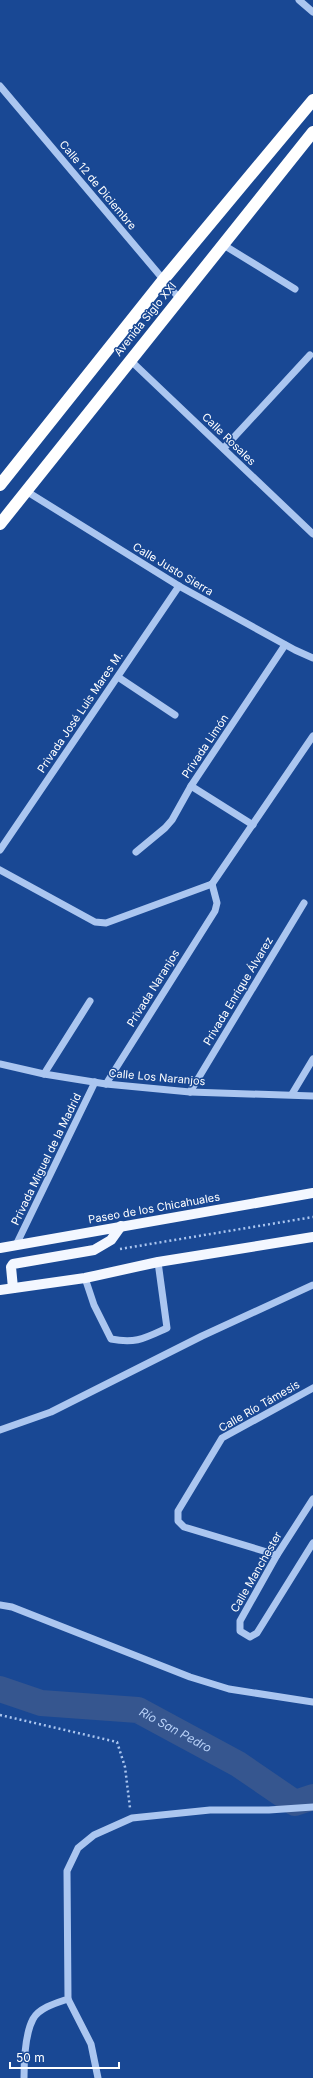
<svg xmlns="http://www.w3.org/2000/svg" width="313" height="2078" font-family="Inter,sans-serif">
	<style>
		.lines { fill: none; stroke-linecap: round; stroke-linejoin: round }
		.river { stroke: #36568f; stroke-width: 26 }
		.path { stroke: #abc6f0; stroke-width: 2.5; stroke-dasharray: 2 3; stroke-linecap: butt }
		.minor { stroke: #abc6f0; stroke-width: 7 }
		.major { stroke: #f3f7ff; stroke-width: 10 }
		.highway { stroke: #fff; stroke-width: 12 }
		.labels { text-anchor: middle; stroke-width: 3; stroke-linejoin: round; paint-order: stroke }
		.street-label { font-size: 11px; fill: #fff; stroke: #194894 }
		.water-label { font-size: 12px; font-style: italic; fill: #b7d0f7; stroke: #194894 }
	</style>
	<rect width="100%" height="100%" fill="#194894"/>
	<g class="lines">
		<path class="river" id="s1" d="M 0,1689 L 41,1703 L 138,1710 L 238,1764 L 295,1803 L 313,1797"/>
		<g class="path">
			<path d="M 120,1249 L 313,1217"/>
			<path d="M 0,1715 L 117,1742 L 125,1767 L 130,1808"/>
		</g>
		<g class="minor">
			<path d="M 299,0 L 313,12"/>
			<path d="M 0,86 L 179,298"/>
			<path d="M 222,244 L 295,289"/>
			<path d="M 130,360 L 313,534"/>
			<path d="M 224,448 L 310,355"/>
			<path d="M 26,491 L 179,586 L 295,650 L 313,658"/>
			<path d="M 118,677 L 175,715"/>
			<path d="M 191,786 L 253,825"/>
			<path d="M 0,850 L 179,586"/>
			<path d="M 136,852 L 165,828 L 172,820 L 191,786 L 285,645"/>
			<path d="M 0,870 L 95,922 L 106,923 L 212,884"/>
			<path d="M 212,884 L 313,736"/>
			<path d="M 0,1064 L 44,1074 L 106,1084 L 190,1092 L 313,1096"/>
			<path d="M 44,1074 L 90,1001"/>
			<path d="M 106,1084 L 215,911 L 217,903 L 212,884"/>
			<path d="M 190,1092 L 304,903"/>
			<path d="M 292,1094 L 313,1059"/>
			<path d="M 16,1245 L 95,1082"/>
			<path d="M 85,1278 L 94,1305 L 111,1339 C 136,1344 145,1338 167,1328 L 158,1262"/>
			<path d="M 0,1430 L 51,1412 L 202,1336 L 313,1285"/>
			<path d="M 313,1499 L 277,1555 L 240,1621 L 240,1631 L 250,1637 L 257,1633 L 313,1543"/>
			<path d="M 277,1555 L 184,1527 L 178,1521 L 178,1511 L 222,1438 L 313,1388"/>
			<path d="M 0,1605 L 12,1607 L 190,1677 L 229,1689 L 313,1702"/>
			<path d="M 68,1999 L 91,2044 L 98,2078"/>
			<path d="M 24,2078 C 24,2062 25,2034 33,2019 C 39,2008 56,2003 68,1999 L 67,1871 L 78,1848 L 94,1835 L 132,1818 L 210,1810 L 269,1810 L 313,1807"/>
		</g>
		<g class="major">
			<path d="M 0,1248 L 313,1193"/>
			<path d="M 13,1288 L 11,1267 L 13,1264 L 94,1250 L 111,1240 L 121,1226"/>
			<path d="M 0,1290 L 85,1278 L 158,1262 L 313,1237"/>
		</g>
		<g class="highway">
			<path d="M 0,485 L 164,279 L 313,100"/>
			<path d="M 0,524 L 313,132"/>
		</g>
	</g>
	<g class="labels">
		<g class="street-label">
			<text transform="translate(98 185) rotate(50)" y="4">Calle 12 de Diciembre</text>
			<text transform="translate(145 319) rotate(-51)" y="4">Avenida Siglo XXI</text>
			<text transform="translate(229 439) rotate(44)" y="4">Calle Rosales</text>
			<text transform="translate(173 569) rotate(31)" y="4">Calle Justo Sierra</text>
			<text transform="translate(80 712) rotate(-56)" y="4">Privada José Luis Mares M.</text>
			<text transform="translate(205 746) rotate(-56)" y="4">Privada Limón</text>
			<text transform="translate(153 988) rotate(-58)" y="4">Privada Naranjos</text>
			<text transform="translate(238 991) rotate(-59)" y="4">Privada Enrique Álvarez</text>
			<text transform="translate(157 1077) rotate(5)" y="4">Calle Los Naranjos</text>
			<text transform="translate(46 1159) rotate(-64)" y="4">Privada Miguel de la Madrid</text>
			<text transform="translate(154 1208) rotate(-10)" y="4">Paseo de los Chicahuales</text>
			<text transform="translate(259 1406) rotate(-30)" y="4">Calle Río Támesis</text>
			<text transform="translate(256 1572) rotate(-60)" y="4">Calle Manchester</text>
		</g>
		<g class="water-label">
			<text dy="4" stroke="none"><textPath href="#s1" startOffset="183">Río San Pedro</textPath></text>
		</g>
	</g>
	<path d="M10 2062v6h109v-6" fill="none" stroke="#ffffff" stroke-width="2"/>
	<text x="16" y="2062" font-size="12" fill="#ffffff" stroke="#194894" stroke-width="3" paint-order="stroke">50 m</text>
</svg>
